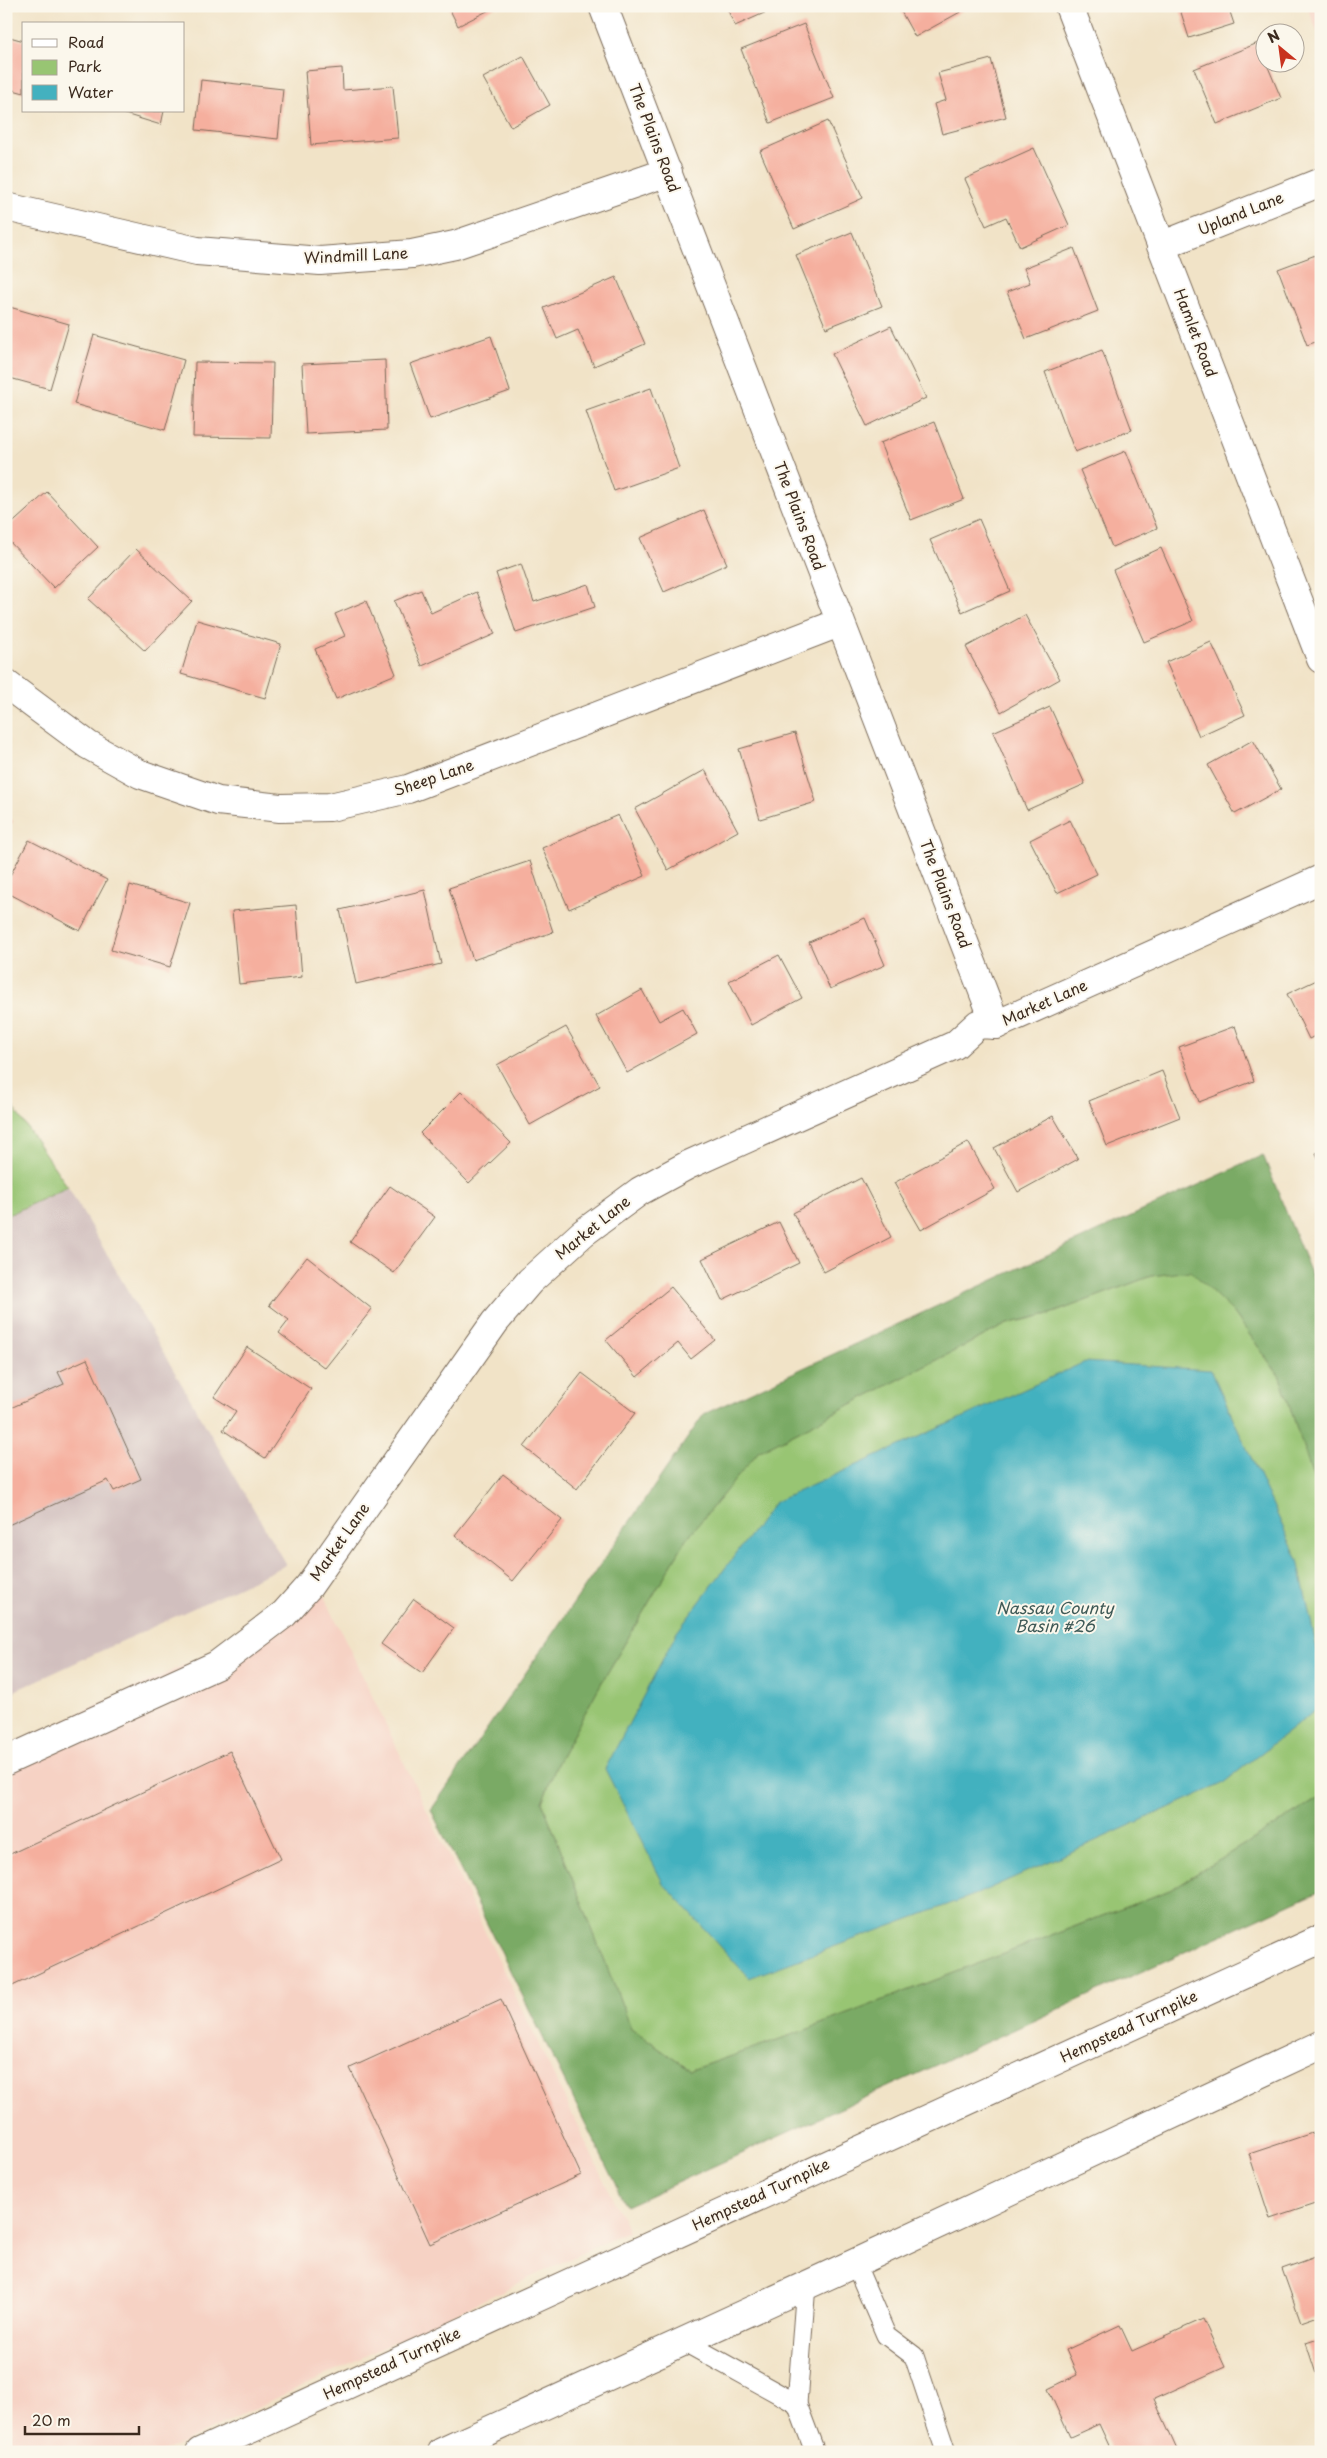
<svg xmlns="http://www.w3.org/2000/svg" width="1327" height="2458" font-family="'Playpen Sans',sans-serif">
	<style>
		.built { fill: #f6d2c4 }
		.industrial { fill: #d1bfbe }
		.green { fill: #98c573; stroke: #6a7848 }
		.forest { fill: #7aaa65; stroke: #5a6a42 }
		.water { fill: #43b1bf; stroke: #3f6e6e }
		.building { fill: #f5af9e }
		.lines { fill: none; stroke-linecap: round; stroke-linejoin: round }
		.service-casing { stroke: #7b6b59; stroke-width: 21 }
		.minor-casing { stroke: #7b6b59; stroke-width: 30 }
		.primary-casing { stroke: #7b6b59; stroke-width: 30 }
		.service { stroke: #fff; stroke-width: 19 }
		.minor { stroke: #fff; stroke-width: 28 }
		.primary { stroke: #fff; stroke-width: 28 }
		.labels { text-anchor: middle; stroke-width: 4; stroke-linejoin: round; paint-order: stroke }
		.street-label { font-size: 15px; fill: #3b2a1e; stroke: #fbf7ec }
		.water-label { font-size: 16px; font-style: italic; fill: #3e5956; stroke: #fbf7ec }
	</style>
	<rect width="100%" height="100%" fill="#fbf7ec"/>
	<filter id="ink" filterUnits="userSpaceOnUse"><feTurbulence type="fractalNoise" baseFrequency=".02" numOctaves="2"/><feDisplacementMap in="SourceGraphic" scale="10" xChannelSelector="R" yChannelSelector="G"/><feConvolveMatrix kernelMatrix="1 2 1 2 8 2 1 2 1" color-interpolation-filters="sRGB"/></filter>
	<filter id="wash" filterUnits="userSpaceOnUse"><feTurbulence type="fractalNoise" baseFrequency=".0096" numOctaves="4" result="noise"/><feDisplacementMap in="SourceGraphic" scale="20" xChannelSelector="R" yChannelSelector="G"/><feGaussianBlur stdDeviation="1.12" result="paint"/><feColorMatrix in="noise" values="0 0 0 0 0 0 0 0 0 0 0 0 0 0 0 0 0 1.4 0 .05"/><feComposite in="paint" operator="in"/></filter>
	<g filter="url(#wash)">
		<rect width="100%" height="100%" fill="#f1e3c7"/>
		<g class="built">
			<path d="M 1307,6 L 1321,6 L 1321,41 Z"/>
			<path d="M 311,1568 L 628,2231 L 163,2452 L 6,2452 L 6,1747 L 206,1655 L 236,1636 Z"/>
		</g>
		<path class="industrial" d="M 68,1187 L 286,1565 L 6,1695 L 6,1216 Z"/>
		<g class="green">
			<path d="M 6,1097 L 68,1187 L 6,1216 Z"/>
			<path d="M 1191,1270 L 1234,1313 L 1280,1377 L 1321,1501 L 1321,1797 L 1170,1890 L 803,2031 L 691,2070 L 631,2028 L 542,1802 L 557,1764 L 599,1687 L 687,1538 L 758,1452 L 1007,1324 L 1053,1313 L 1151,1276 Z"/>
		</g>
		<path class="forest" d="M 1263,1155 L 1321,1298 L 1321,1501 L 1280,1377 L 1234,1313 L 1191,1271 L 1151,1276 L 1053,1313 L 1007,1324 L 758,1452 L 687,1538 L 599,1687 L 557,1764 L 542,1802 L 631,2028 L 691,2070 L 803,2031 L 1170,1890 L 1321,1797 L 1321,1890 L 626,2206 L 431,1810 L 704,1414 Z"/>
		<path class="water" d="M 1085,1362 L 1211,1370 L 1298,1560 L 1321,1669 L 1321,1706 L 1222,1784 L 977,1894 L 749,1978 L 663,1883 L 605,1769 L 677,1632 L 775,1502 Z"/>
		<g id="blocks">
			<g class="building">
				<path d="M 448,6 L 497,6 L 458,26 Z"/>
				<path d="M 726,6 L 780,6 L 735,26 Z"/>
				<path d="M 898,6 L 959,6 L 962,11 L 915,37 Z"/>
				<path d="M 1179,6 L 1228,6 L 1234,24 L 1189,38 Z"/>
				<path d="M 804,24 L 834,98 L 770,123 L 741,49 Z"/>
				<path d="M 6,36 L 24,41 L 24,93 L 6,88 Z"/>
				<path d="M 1258,43 L 1281,98 L 1217,124 L 1194,69 Z"/>
				<path d="M 523,56 L 550,105 L 511,127 L 483,78 Z"/>
				<path d="M 991,59 L 1006,117 L 942,134 L 934,104 L 946,100 L 938,73 Z"/>
				<path d="M 342,68 L 343,90 L 393,86 L 398,138 L 311,145 L 305,71 Z"/>
				<path d="M 201,80 L 283,89 L 278,139 L 196,130 Z"/>
				<path d="M 115,111 L 164,111 L 161,125 Z"/>
				<path d="M 828,121 L 863,198 L 794,229 L 760,151 Z"/>
				<path d="M 1034,148 L 1069,225 L 1020,247 L 1006,217 L 986,226 L 965,179 Z"/>
				<path d="M 852,232 L 882,306 L 826,328 L 796,255 Z"/>
				<path d="M 1074,248 L 1098,311 L 1026,339 L 1007,292 L 1030,283 L 1024,268 Z"/>
				<path d="M 1321,253 L 1321,340 L 1307,345 L 1278,269 Z"/>
				<path d="M 616,277 L 645,344 L 594,366 L 578,330 L 557,339 L 544,308 Z"/>
				<path d="M 6,306 L 69,324 L 50,389 L 6,377 Z"/>
				<path d="M 891,326 L 926,398 L 867,426 L 832,354 Z"/>
				<path d="M 94,335 L 184,360 L 165,430 L 74,404 Z"/>
				<path d="M 491,336 L 510,391 L 430,419 L 410,364 Z"/>
				<path d="M 1102,350 L 1132,430 L 1075,452 L 1045,372 Z"/>
				<path d="M 385,360 L 387,430 L 306,434 L 302,364 Z"/>
				<path d="M 195,362 L 273,363 L 271,438 L 193,437 Z"/>
				<path d="M 651,388 L 679,468 L 614,491 L 586,411 Z"/>
				<path d="M 934,422 L 964,499 L 911,520 L 880,443 Z"/>
				<path d="M 1126,451 L 1157,528 L 1112,547 L 1080,470 Z"/>
				<path d="M 47,492 L 98,547 L 54,588 L 6,538 L 6,529 Z"/>
				<path d="M 704,510 L 727,564 L 664,592 L 640,538 Z"/>
				<path d="M 979,519 L 1010,591 L 962,612 L 930,540 Z"/>
				<path d="M 1161,548 L 1193,621 L 1144,642 L 1113,570 Z"/>
				<path d="M 136,549 L 192,601 L 145,651 L 88,599 Z"/>
				<path d="M 521,564 L 534,602 L 588,584 L 595,607 L 516,633 L 496,573 Z"/>
				<path d="M 421,590 L 431,613 L 477,592 L 495,634 L 422,666 L 394,601 Z"/>
				<path d="M 366,601 L 396,674 L 336,699 L 315,649 L 345,636 L 335,614 Z"/>
				<path d="M 1025,615 L 1060,679 L 1001,712 L 966,647 Z"/>
				<path d="M 197,620 L 281,644 L 265,698 L 181,674 Z"/>
				<path d="M 1211,642 L 1245,715 L 1199,736 L 1166,662 Z"/>
				<path d="M 1050,707 L 1085,784 L 1027,810 L 993,732 Z"/>
				<path d="M 795,733 L 816,802 L 760,819 L 739,749 Z"/>
				<path d="M 1253,740 L 1281,789 L 1235,814 L 1208,765 Z"/>
				<path d="M 705,770 L 738,831 L 668,870 L 635,809 Z"/>
				<path d="M 618,815 L 645,876 L 569,909 L 542,848 Z"/>
				<path d="M 6,816 L 13,821 L 6,831 Z"/>
				<path d="M 1070,820 L 1097,874 L 1057,893 L 1030,840 Z"/>
				<path d="M 29,840 L 107,880 L 80,931 L 6,892 L 6,883 Z"/>
				<path d="M 530,861 L 553,932 L 473,960 L 449,888 Z"/>
				<path d="M 130,885 L 190,903 L 170,967 L 111,950 Z"/>
				<path d="M 425,890 L 441,964 L 356,984 L 340,910 Z"/>
				<path d="M 296,905 L 302,977 L 239,984 L 232,911 Z"/>
				<path d="M 865,918 L 885,965 L 830,989 L 809,942 Z"/>
				<path d="M 779,955 L 802,998 L 751,1025 L 729,981 Z"/>
				<path d="M 1321,978 L 1321,1033 L 1309,1039 L 1287,994 Z"/>
				<path d="M 642,990 L 659,1021 L 683,1008 L 697,1034 L 627,1073 L 596,1016 Z"/>
				<path d="M 1235,1026 L 1254,1081 L 1199,1102 L 1179,1047 Z"/>
				<path d="M 566,1027 L 600,1086 L 530,1125 L 497,1065 Z"/>
				<path d="M 1162,1071 L 1180,1117 L 1107,1146 L 1089,1101 Z"/>
				<path d="M 461,1092 L 511,1143 L 469,1183 L 420,1133 Z"/>
				<path d="M 1053,1116 L 1078,1159 L 1018,1192 L 994,1148 Z"/>
				<path d="M 968,1142 L 995,1189 L 921,1230 L 894,1183 Z"/>
				<path d="M 1321,1151 L 1321,1165 L 1316,1153 Z"/>
				<path d="M 861,1178 L 891,1237 L 824,1272 L 793,1213 Z"/>
				<path d="M 390,1186 L 435,1217 L 394,1273 L 350,1242 Z"/>
				<path d="M 779,1222 L 799,1263 L 722,1300 L 702,1259 Z"/>
				<path d="M 307,1257 L 372,1309 L 325,1368 L 279,1333 L 289,1320 L 269,1305 Z"/>
				<path d="M 671,1287 L 715,1340 L 691,1359 L 678,1343 L 637,1377 L 606,1340 Z"/>
				<path d="M 247,1347 L 311,1389 L 265,1458 L 223,1430 L 236,1411 L 214,1397 Z"/>
				<path d="M 87,1359 L 141,1479 L 114,1491 L 108,1480 L 6,1526 L 6,1410 L 64,1384 L 58,1372 Z"/>
				<path d="M 582,1373 L 635,1413 L 577,1489 L 524,1447 Z"/>
				<path d="M 503,1474 L 562,1520 L 513,1581 L 455,1535 Z"/>
				<path d="M 414,1599 L 454,1628 L 422,1673 L 381,1644 Z"/>
				<path d="M 230,1751 L 281,1859 L 6,1989 L 6,1856 Z"/>
				<path d="M 501,1999 L 581,2175 L 430,2244 L 350,2068 Z"/>
				<path d="M 1312,2133 L 1321,2162 L 1321,2202 L 1270,2219 L 1249,2154 Z"/>
				<path d="M 1321,2255 L 1321,2315 L 1301,2322 L 1282,2269 Z"/>
				<path d="M 1203,2319 L 1225,2367 L 1154,2399 L 1178,2452 L 1112,2452 L 1099,2424 L 1070,2437 L 1048,2389 L 1077,2375 L 1066,2350 L 1120,2325 L 1132,2351 Z"/>
				<path d="M 1321,2338 L 1321,2386 L 1320,2386 L 1306,2343 Z"/>
			</g>
		</g>
	</g>
	<g filter="url(#ink)">
		<use href="#blocks" fill-opacity="0" stroke="#7b6b59" stroke-width="1"/>
		<g class="lines">
			<g class="service-casing">
				<g id="service">
					<path d="M 855,2263 L 886,2335 L 914,2356 L 946,2452"/>
					<path d="M 683,2341 L 797,2404 L 806,2284"/>
					<path d="M 797,2404 L 815,2452"/>
				</g>
			</g>
			<g class="minor-casing">
				<g id="minor">
					<path d="M 603,6 L 996,1025"/>
					<path d="M 1069,6 L 1321,659"/>
					<path d="M 6,207 L 197,251 L 320,261 L 412,254 L 455,245 L 668,172"/>
					<path d="M 1161,246 L 1321,182"/>
					<path d="M 6,684 L 88,745 L 140,774 L 218,801 L 280,808 L 330,807 L 408,789 L 839,623"/>
					<path d="M 6,1761 L 217,1665 L 284,1614 L 309,1586 L 495,1322 L 530,1281 L 583,1233 L 640,1191 L 688,1165 L 955,1045 L 978,1024 L 996,1025 L 1321,879"/>
				</g>
			</g>
			<g class="primary-casing">
				<g id="primary">
					<path d="M 200,2452 L 1321,1939"/>
					<path d="M 442,2452 L 855,2263 L 1321,2045"/>
				</g>
			</g>
			<use href="#service" class="service"/>
			<use href="#minor" class="minor"/>
			<use href="#primary" class="primary"/>
		</g>
	</g>
	<g class="labels">
		<g class="street-label">
			<text transform="translate(654 138) rotate(69)" y="5">The Plains Road</text>
			<text transform="translate(1241 214) rotate(-22)" y="5">Upland Lane</text>
			<text transform="translate(356 256) rotate(-3)" y="5">Windmill Lane</text>
			<text transform="translate(1195 333) rotate(69)" y="5">Hamlet Road</text>
			<text transform="translate(799 516) rotate(69)" y="5">The Plains Road</text>
			<text transform="translate(434 778) rotate(-19)" y="5">Sheep Lane</text>
			<text transform="translate(945 894) rotate(69)" y="5">The Plains Road</text>
			<text transform="translate(1045 1003) rotate(-24)" y="5">Market Lane</text>
			<text transform="translate(593 1228) rotate(-39)" y="5">Market Lane</text>
			<text transform="translate(340 1542) rotate(-55)" y="5">Market Lane</text>
			<text transform="translate(1129 2027) rotate(-25)" y="5">Hempstead Turnpike</text>
			<text transform="translate(761 2195) rotate(-25)" y="5">Hempstead Turnpike</text>
			<text transform="translate(392 2364) rotate(-25)" y="5">Hempstead Turnpike</text>
		</g>
		<g class="water-label">
			<text x="1055" y="1614">Nassau County<tspan x="1055" dy="18">Basin #26</tspan></text>
		</g>
	</g>
	<rect width="1327" height="2458" fill="none" stroke="#fbf7ec" stroke-width="25"/>
	<rect x="22" y="22" width="162" height="90" fill="#fbf7ec" stroke="#aea59a"/>
	<rect x="32" y="39" width="25" height="8" fill="#ffffff" stroke="#aea59a"/>
	<text x="68" y="48" font-size="15" fill="#3b2a1e">Road</text>
	<rect x="32" y="60" width="25" height="15" fill="#98c573" stroke="#aea59a"/>
	<text x="68" y="72" font-size="15" fill="#3b2a1e">Park</text>
	<rect x="32" y="85" width="25" height="15" fill="#43b1bf" stroke="#aea59a"/>
	<text x="68" y="98" font-size="15" fill="#3b2a1e">Water</text>
	<g transform="translate(1280 48) rotate(331)"><circle r="24" fill="#fbf7ec" stroke="#aea59a"/>
	<path d="M0-4L9 19L0 12L-9 19Z" fill="#c8321e"/>
	<text y="-8" font-size="14" font-weight="bold" text-anchor="middle" fill="#3b2a1e">N</text>
	</g>
	<path d="M25 2426v8h114v-8" fill="none" stroke="#3b2a1e" stroke-width="2.5"/>
	<text x="32" y="2426" font-size="15" fill="#3b2a1e" stroke="#fbf7ec" stroke-width="4" paint-order="stroke">20 m</text>
</svg>
